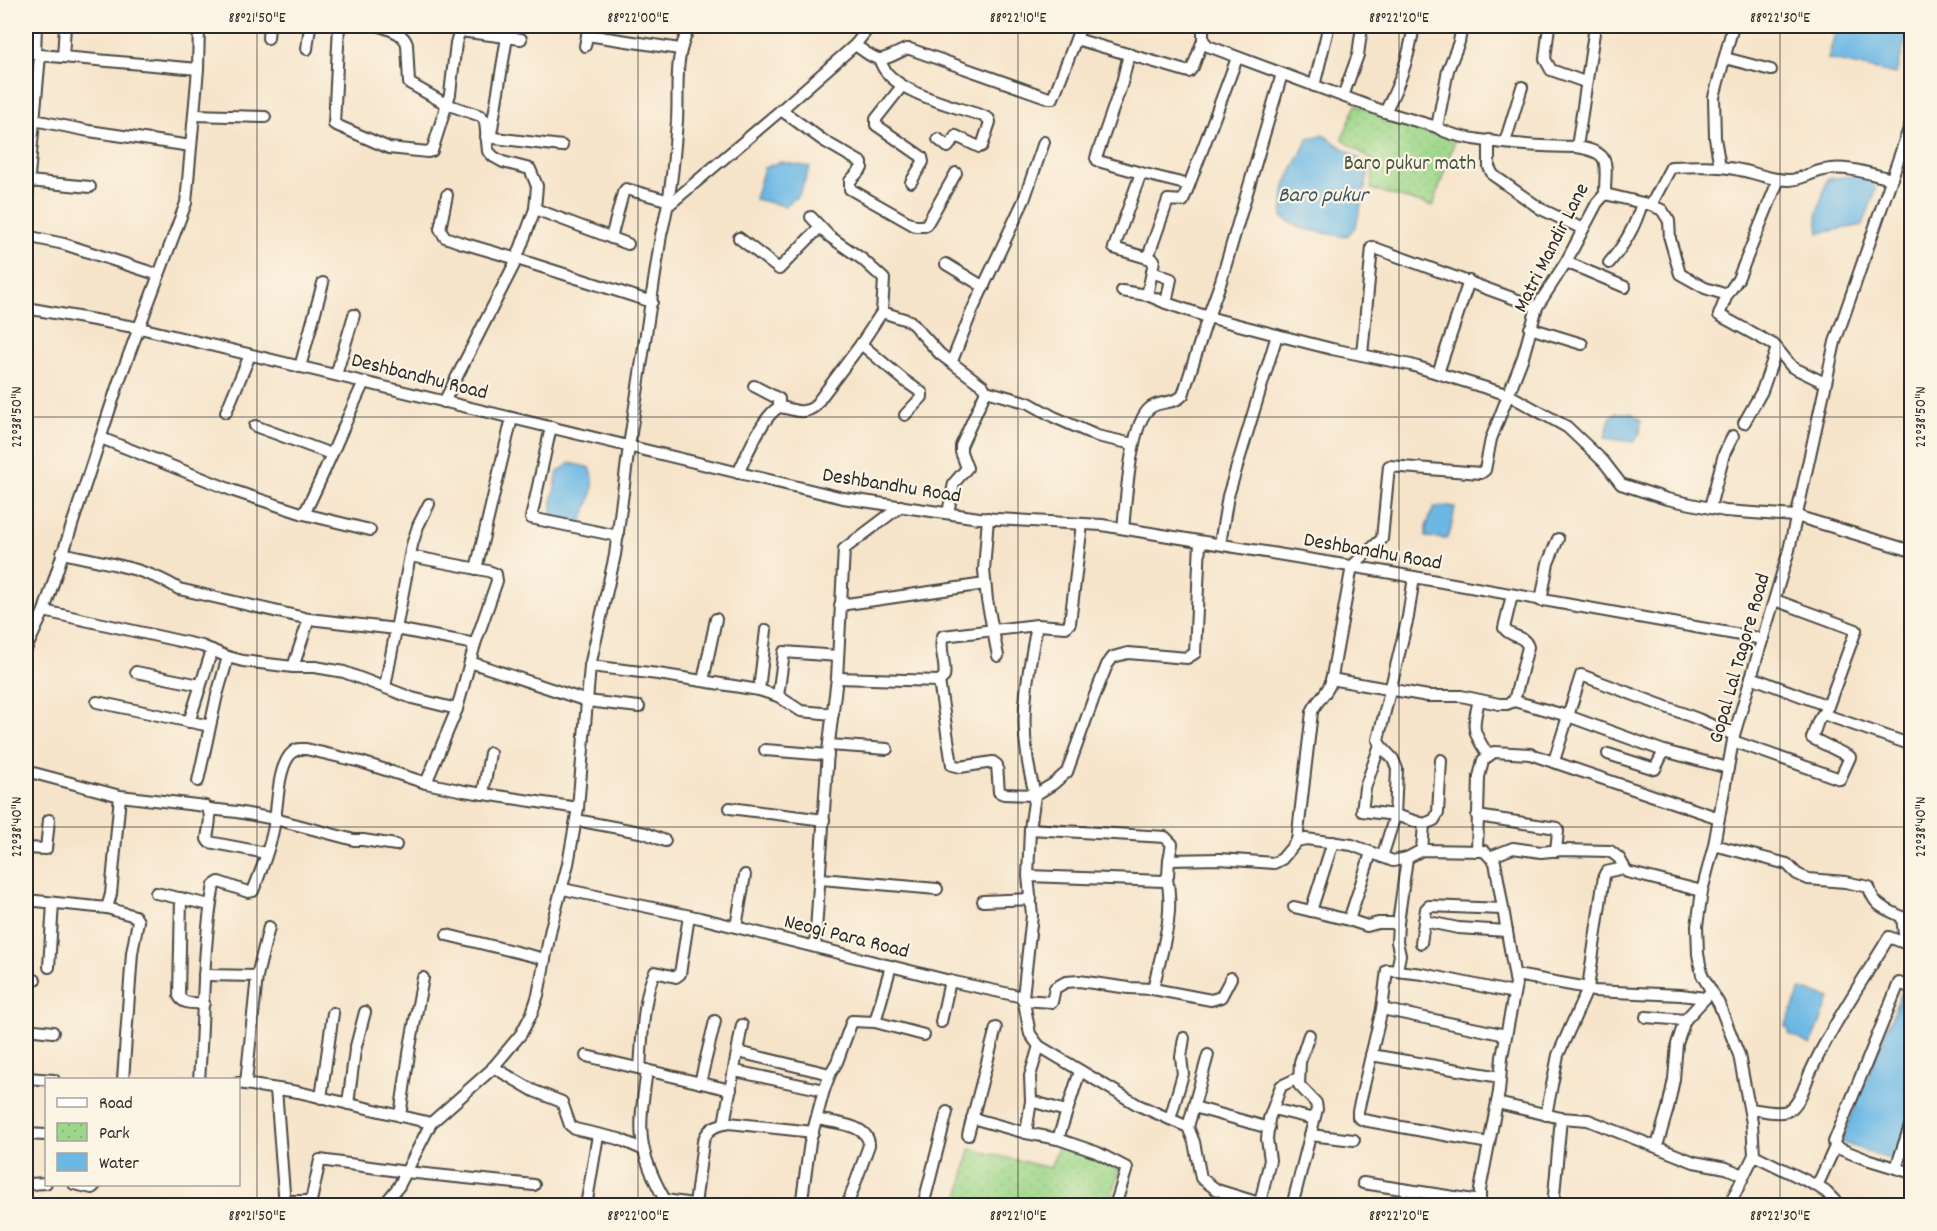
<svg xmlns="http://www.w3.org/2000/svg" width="1937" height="1231" font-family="Dekko,sans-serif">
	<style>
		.park { fill: url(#park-dots); stroke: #64815a; stroke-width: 1.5 }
		.water { fill: #6cb8e5; stroke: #4c7288; stroke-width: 1.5 }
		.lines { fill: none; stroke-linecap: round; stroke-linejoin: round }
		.minor-casing { stroke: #494743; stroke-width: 14 }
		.minor { stroke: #fff; stroke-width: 10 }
		.ticks { fill: none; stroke: #2b2b2b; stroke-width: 1.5; stroke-opacity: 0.45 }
		.labels { text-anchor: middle; stroke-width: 4.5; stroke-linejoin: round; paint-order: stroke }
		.park-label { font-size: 21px; fill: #485643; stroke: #fcf5e5 }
		.street-label { font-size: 21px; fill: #2b2b2b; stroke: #fcf5e5 }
		.water-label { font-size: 22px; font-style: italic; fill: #3e5563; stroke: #fcf5e5 }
		.neatline { fill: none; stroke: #2b2b2b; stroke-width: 2 }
		.ticks-label { font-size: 15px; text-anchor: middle; fill: #2b2b2b }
	</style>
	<defs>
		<pattern id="park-dots" width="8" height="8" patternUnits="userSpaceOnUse" patternTransform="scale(1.5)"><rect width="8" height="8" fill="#9ed78a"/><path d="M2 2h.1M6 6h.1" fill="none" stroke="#88b977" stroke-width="1.8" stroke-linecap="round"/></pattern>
	</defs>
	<rect width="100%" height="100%" fill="#fcf5e5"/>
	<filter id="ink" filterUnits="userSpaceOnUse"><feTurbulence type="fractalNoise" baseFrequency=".0167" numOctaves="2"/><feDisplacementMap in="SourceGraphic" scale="12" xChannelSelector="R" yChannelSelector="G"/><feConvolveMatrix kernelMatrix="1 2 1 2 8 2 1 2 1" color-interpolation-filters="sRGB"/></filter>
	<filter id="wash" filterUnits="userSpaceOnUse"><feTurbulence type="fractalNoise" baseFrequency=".008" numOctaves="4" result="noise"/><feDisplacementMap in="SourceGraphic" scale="24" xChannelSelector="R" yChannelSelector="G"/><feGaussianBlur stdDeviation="1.35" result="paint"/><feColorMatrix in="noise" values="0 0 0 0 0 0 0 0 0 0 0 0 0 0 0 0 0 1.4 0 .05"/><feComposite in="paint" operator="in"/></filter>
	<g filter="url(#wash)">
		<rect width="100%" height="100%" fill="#f6e4ca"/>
		<g class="park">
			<path d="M 1356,105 L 1455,139 L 1433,206 L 1371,189 L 1374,162 L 1342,139 Z"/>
			<path d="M 1061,1140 L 1120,1170 L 1109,1205 L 957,1206 L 970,1149 L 1050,1168 Z"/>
		</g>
		<g class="water">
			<path d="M 1837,26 L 1909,26 L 1896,74 L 1828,59 Z"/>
			<path d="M 1323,135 L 1370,166 L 1356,226 L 1346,237 L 1299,228 L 1282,217 L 1285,185 L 1308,139 Z"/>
			<path d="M 780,162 L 810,167 L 799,195 L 785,206 L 755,199 L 764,168 Z"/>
			<path d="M 1866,174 L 1876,189 L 1863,225 L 1819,233 L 1817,217 L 1827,179 Z"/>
			<path d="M 1616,413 L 1631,413 L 1641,420 L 1640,433 L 1634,442 L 1605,438 L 1610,418 Z"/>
			<path d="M 570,463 L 590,468 C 599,485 587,507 581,523 L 562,521 L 552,514 L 552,502 L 558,472 Z"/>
			<path d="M 1448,506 L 1455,507 L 1450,532 L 1446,539 L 1426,537 L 1426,527 L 1434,507 Z"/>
			<path d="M 1801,989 L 1830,998 L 1811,1045 L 1789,1034 L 1789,1028 L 1785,1027 Z"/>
			<path d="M 1903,989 L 1911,992 L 1911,1115 L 1894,1161 L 1841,1142 Z"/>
		</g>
	</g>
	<g filter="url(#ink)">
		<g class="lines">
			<g class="minor-casing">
				<g id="minor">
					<path d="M 339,26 L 334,124 L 389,148 L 428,152 L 432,151 L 450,94 L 456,43 L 461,26"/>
					<path d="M 380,26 C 391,30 403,33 407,44 L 409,83 L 446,104 L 481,116 L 485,121 L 488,151 L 494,157 L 503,162 L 530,169 L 537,186 L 535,209 L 628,244"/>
					<path d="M 1081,26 L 1076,39 L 1189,72 L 1193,67 L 1203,40"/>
					<path d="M 1203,26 L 1203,40 L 1208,46 L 1385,112 L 1437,127 C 1457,143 1549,147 1577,147"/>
					<path d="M 1549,26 L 1545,59 L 1551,70 L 1585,82"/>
					<path d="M 460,31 L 521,39"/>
					<path d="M 587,35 L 680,49"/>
					<path d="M 268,38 L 269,26"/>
					<path d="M 855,45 C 881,63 877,63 906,49 L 910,49 L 1049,98 L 1053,98 L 1055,93 L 1076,39"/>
					<path d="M 585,46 L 589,26"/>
					<path d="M 307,49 L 310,26"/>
					<path d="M 26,51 L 40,55 L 198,69"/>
					<path d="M 35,53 L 36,26"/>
					<path d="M 1129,54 L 1122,83 L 1096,158 L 1098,161 L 1141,173"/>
					<path d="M 63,57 L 65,26"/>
					<path d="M 1725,58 L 1771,70"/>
					<path d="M 880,60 C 888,92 955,106 983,116 L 989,119 L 990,122 L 982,146 L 979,147 L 956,136 L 948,147 L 938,139"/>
					<path d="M 902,86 L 876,119 L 876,125 L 922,157 L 923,162 L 911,182"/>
					<path d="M 1314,86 L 1328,29 L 1327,26"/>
					<path d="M 1343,96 L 1358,55 L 1362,26"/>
					<path d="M 781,110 L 824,141 L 862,163 L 862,168 L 850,181 L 850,189 L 915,226 L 925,226 L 928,222 L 956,173"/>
					<path d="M 1385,112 C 1401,81 1408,60 1414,26"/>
					<path d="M 194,115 L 265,117"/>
					<path d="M 34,120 L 89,131 L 191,146"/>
					<path d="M 1437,127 L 1448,70 L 1459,42 L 1462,26"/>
					<path d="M 491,134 L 507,37"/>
					<path d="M 486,137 L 562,146"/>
					<path d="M 1489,140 L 1489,167 L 1493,175 L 1541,209 L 1583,229"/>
					<path d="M 1505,142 L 1522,87"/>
					<path d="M 1720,167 L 1715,138 L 1714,97 L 1733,26"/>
					<path d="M 1779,179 L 1738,279 L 1727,295 L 1719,315 L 1774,345 L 1792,367 L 1825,383"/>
					<path d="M 29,181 L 90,187"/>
					<path d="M 1189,185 L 1141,173 L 1114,248 L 1154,260 L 1152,272 L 1171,279 L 1166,303 L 1208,317 L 1221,281 L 1282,74"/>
					<path d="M 1605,194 L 1651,205 L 1671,167 C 1694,166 1717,165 1740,170 C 1758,173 1768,180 1789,180 C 1801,180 1812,172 1824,170 C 1847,165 1869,174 1892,179"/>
					<path d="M 447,195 L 440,229 L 445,237 L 459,242 L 517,259 L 652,302"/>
					<path d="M 670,204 L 781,110 L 855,45 L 870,26"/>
					<path d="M 1651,205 L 1662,210 L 1669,221 L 1670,239 L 1680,274 L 1705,288 L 1727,295"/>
					<path d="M 26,209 L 40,55"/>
					<path d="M 26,236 L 64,244 L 159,275"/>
					<path d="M 611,238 L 623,193 L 626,189 L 670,201"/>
					<path d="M 739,238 L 779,269 L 820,227"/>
					<path d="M 1148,257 L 1168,200 L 1183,201 L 1237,58"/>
					<path d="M 1566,262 L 1625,287"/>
					<path d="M 1609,263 C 1625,244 1635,227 1642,203"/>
					<path d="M 946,264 L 984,287"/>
					<path d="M 1152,272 L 1147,295 L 1166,303"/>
					<path d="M 1122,291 L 1147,295"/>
					<path d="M 26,308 L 140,328 L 843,498 L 979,518 L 1102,525 L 1380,571 L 1763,639"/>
					<path d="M 882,312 L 910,321 L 940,354 L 983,386 L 986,391 L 1029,403 L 1054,417 L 1097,436 L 1133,444"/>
					<path d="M 1530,328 L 1582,344"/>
					<path d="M 861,344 L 905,381 L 922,393 L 922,397 L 905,415"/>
					<path d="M 1362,355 L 1372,247 L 1537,307"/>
					<path d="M 952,361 L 972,311 L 1024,200 L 1044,142"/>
					<path d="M 300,367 L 323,283"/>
					<path d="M 1438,373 L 1469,281"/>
					<path d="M 336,375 L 354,315"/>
					<path d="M 754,386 L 779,399 L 779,407"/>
					<path d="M 444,402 L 515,263 L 535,209"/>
					<path d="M 226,412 L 250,355"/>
					<path d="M 1744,423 L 1762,391 L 1777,348"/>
					<path d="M 255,426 L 331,454"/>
					<path d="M 551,427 L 531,518 L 618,536"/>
					<path d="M 101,438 L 234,491 L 304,514 L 370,530"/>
					<path d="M 738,473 C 747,455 762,417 779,407 C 792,408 801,416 814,407 L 861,344 L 882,312 L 884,279 L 862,259 L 829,236 L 811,217"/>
					<path d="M 1710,507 L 1724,454 L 1733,436"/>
					<path d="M 948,513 L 954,483 L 967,468 L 961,452 L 961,446 L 986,391"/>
					<path d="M 304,514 C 326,471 343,426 364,382"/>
					<path d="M 988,518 L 984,570 L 987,600 L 998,656"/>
					<path d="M 1123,528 C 1126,503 1130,423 1150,408 C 1160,400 1174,405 1183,395 L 1208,317 L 1277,335"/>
					<path d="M 1220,544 L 1228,496 L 1277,335 L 1332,349 L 1411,365 L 1509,395 L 1567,427 L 1604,462 L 1621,484 L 1667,499 L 1725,511 L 1796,516 L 1912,551"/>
					<path d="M 62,553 C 101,562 145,567 179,589 L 309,619 L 396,629 L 475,644 L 497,581 L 496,574 L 488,571 L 410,556"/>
					<path d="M 476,569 L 512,418"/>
					<path d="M 1541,601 L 1548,563 L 1558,539"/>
					<path d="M 840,605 L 985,584"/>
					<path d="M 44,611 L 202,646 L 228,657 L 243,661 L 293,667 L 315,667 L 344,672 L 412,698 L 457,709 L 426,783 L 361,762 L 306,749 C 301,749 297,748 293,752 C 278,764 278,801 275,819 C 272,843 262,869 253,891 L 248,892 L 219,882 L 214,885 C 202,949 204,1015 199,1080"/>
					<path d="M 26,649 L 44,611 L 119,381 L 186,203 L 198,69 L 199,26"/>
					<path d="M 470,662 L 587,701 L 639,707"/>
					<path d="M 590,666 L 658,674 L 759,690 L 778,696 L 801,711 L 833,714"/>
					<path d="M 293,667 L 309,619"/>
					<path d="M 136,672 L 200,685"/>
					<path d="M 1751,677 L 1828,706 L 1856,630 L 1775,600"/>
					<path d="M 837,678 L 939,681 L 944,677 C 947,664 938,648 943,636 L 1037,625 L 1066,627 L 1070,623 L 1082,524"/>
					<path d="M 1331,679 L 1428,696 L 1461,696 L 1499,704 L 1507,704 L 1514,701 L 1528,647 C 1524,634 1510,638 1504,628 L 1512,595"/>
					<path d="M 703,681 L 716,619"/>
					<path d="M 939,681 L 952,765 L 960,767 L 993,762 L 997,765 L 999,792 L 1004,794 L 1035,795 C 1032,781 1028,768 1027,754 C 1020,711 1029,667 1037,625"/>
					<path d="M 385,687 L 412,545 L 418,526 L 429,504"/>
					<path d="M 759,690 L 766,630"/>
					<path d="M 778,696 L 784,652 L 838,656"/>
					<path d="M 1479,700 C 1472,729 1472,730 1488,755"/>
					<path d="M 1514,701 L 1568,716 L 1581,675 L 1698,719 L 1734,735"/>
					<path d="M 97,702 L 210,726"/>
					<path d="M 457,709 L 475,644"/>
					<path d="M 1823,714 L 1912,745"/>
					<path d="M 189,722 L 212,650"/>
					<path d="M 1733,741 L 1840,779 L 1850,757 L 1812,738 L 1818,721 L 1828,706"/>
					<path d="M 829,745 L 887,749"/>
					<path d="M 1380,745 L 1365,788 L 1362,811 L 1395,815 L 1424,824 L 1434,820 L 1438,813 L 1441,760"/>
					<path d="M 765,750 L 828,755"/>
					<path d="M 1608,754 L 1655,769 L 1664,751"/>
					<path d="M 1554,761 L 1568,716 L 1664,751 L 1728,768"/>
					<path d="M 26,771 L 120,796 L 205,806 C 214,813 208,828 207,839 L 209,842 L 266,853"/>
					<path d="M 198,781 L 217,695 L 228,657"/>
					<path d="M 426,783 L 464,791 L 578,808"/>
					<path d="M 483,794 L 490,753"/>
					<path d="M 730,808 L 824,820"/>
					<path d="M 209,809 L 237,812 L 275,819 L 354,840 L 363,840 L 396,845"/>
					<path d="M 1477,816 L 1557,828 L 1558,831 L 1556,851"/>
					<path d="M 576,820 L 645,833 L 665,841"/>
					<path d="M 1030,829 L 1165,837 L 1172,844 L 1169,860 L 1220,859 L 1274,863 L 1282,859 L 1297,841 L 1306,839 L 1352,845 L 1393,861 L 1407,858 L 1422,850 L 1484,851 L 1495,862 L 1516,984 L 1502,1057 L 1499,1092 L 1480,1190 L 1480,1206"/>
					<path d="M 1297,841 L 1312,712 C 1316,701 1327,694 1331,682 L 1352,566 L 1382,539 L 1389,466 L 1481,473 L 1485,470 L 1491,439 L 1523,357 L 1537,307 L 1566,262 L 1597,203 L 1605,194 C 1605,163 1613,153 1577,147 L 1595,26"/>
					<path d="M 1714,845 L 1787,864 L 1797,874 L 1808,879 L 1845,882 L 1869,887 C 1874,907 1885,908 1902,917 L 1905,943"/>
					<path d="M 26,848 L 46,849 L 49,820"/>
					<path d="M 1422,850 L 1424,824"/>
					<path d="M 1477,851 L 1479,777 L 1483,760 L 1494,752 L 1530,754 L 1719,818"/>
					<path d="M 1382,857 L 1395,816 L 1397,769 L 1393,759 L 1380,745 L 1378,740 L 1408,617 L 1414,577"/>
					<path d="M 1490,857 L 1513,848 L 1541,852 L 1562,850 L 1610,851 L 1619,858 L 1627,872 L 1702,891"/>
					<path d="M 1624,868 L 1606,872 L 1604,876 L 1588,988 L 1593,991 L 1681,995 L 1705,998"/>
					<path d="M 1028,876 L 1164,881 L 1168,876 L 1169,860"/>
					<path d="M 821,879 L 937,889"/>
					<path d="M 563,889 L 700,918 L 950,981 L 1023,997 L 1030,1034 L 1039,1046 L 1138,1105 L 1188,1127 L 1194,1142 L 1201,1178 L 1217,1190 L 1269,1206"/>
					<path d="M 156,893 L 210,905"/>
					<path d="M 181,898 L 179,996 C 183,1005 195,1003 204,1003"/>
					<path d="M 26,900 L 107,908 L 111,894 L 120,796"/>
					<path d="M 983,901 L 1031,899"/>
					<path d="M 1294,907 L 1349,920 L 1371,853"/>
					<path d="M 107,908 L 135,916 L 138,921 L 132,953 L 123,1080"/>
					<path d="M 1311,911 L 1333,842"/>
					<path d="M 1349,920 L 1367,926 L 1378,923 L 1398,923"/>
					<path d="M 1424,921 L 1458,928 L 1507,931"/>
					<path d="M 736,927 L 745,875"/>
					<path d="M 447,935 L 545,959"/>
					<path d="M 1421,943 L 1426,909 L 1429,906 L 1502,909"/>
					<path d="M 815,946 L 828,751 L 837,678 L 844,549 L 901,506"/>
					<path d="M 49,967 L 53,903"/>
					<path d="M 1397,970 L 1400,955 L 1397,942 L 1398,923 L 1407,858"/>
					<path d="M 204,975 L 257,976"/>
					<path d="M 1516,975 L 1588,988 L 1558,1055 L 1546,1115"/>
					<path d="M 26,978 L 35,980"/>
					<path d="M 1912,988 L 1899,983 L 1834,1142 L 1835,1147 L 1863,1158 L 1912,1173"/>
					<path d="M 1153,989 L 1211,1000 L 1221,997 L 1231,978"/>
					<path d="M 1023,997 L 1032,915 L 1028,876 L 1030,829 L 1035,795 L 1053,784 L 1067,772 L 1093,700 L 1107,665 L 1113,657 L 1128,653 L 1187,658 L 1195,653 L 1200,542"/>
					<path d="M 1023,1000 L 1052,1002 L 1055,988 L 1066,982 L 1079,981 L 1129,988 L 1153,989 C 1161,953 1175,915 1167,879"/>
					<path d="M 1382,1009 L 1506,1035"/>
					<path d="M 1646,1017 L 1685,1020 L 1709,994"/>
					<path d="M 875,1022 L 924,1035"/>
					<path d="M 941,1022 L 950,981"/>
					<path d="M 26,1029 L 53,1032"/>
					<path d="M 738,1052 L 830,1074"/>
					<path d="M 1371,1055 L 1500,1077"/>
					<path d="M 586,1056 L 731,1090"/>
					<path d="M 493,1067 L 534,1091 L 562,1102 L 570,1125 L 575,1129 L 619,1139 L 642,1149"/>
					<path d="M 640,1068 C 642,1043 643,994 655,972 L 676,977 L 680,974 L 689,916"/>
					<path d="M 647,1070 C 639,1128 635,1147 665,1200"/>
					<path d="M 735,1071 L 824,1090"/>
					<path d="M 1080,1071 L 1058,1139 L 1096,1152 L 1127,1168 L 1115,1206"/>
					<path d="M 26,1078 L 54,1080"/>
					<path d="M 238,1083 L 298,1092 L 431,1123"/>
					<path d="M 246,1083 L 257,976 L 269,927"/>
					<path d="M 700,1083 L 715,1021"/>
					<path d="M 276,1089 L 285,1206"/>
					<path d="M 321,1098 L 333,1013"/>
					<path d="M 1031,1101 L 1066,1111"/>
					<path d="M 1497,1103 L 1561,1118 L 1588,1120 L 1694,1162 L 1726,1168 L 1744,1175"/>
					<path d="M 348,1104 L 355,1050 L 365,1012"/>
					<path d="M 1194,1107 L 1269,1128"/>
					<path d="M 1273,1109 L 1314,1119"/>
					<path d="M 1750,1109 C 1762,1110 1781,1116 1791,1109 C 1801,1101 1805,1084 1810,1073 C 1832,1025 1862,982 1889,937 L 1912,946"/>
					<path d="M 400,1116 L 410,1047 L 423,978"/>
					<path d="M 972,1118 L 1026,1133 L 1058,1139"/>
					<path d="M 817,1119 C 833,1123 869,1124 869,1145 L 847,1206"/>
					<path d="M 1170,1119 L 1183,1074 L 1181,1057 L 1184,1038"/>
					<path d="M 724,1124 L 742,1025"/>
					<path d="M 1188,1127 L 1208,1055"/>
					<path d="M 1026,1133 L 1031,1101 L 1030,1076 L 1039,1046"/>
					<path d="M 26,1134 L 46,1135"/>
					<path d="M 968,1135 L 996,1028"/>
					<path d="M 1310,1135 L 1354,1140"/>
					<path d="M 1489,1143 L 1363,1120 L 1358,1117 L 1358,1111 L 1382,1009 L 1387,970 L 1423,974 L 1514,993"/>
					<path d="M 1657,1146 L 1668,1108 L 1674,1079 L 1677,1044 L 1685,1020"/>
					<path d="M 1754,1155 L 1817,1186 L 1826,1192 L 1840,1206"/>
					<path d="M 1896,1168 L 1912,1120"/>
					<path d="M 1363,1183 L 1480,1201"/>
					<path d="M 74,1184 L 92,1188 L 96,1184"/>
					<path d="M 1817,1186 L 1835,1147"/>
					<path d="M 26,1187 L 30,1184 L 46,1183"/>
					<path d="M 285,1201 L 311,1201 L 320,1160 L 406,1172 L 534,1185"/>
					<path d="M 1260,1203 L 1270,1160 L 1267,1139 L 1269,1119 L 1281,1086 L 1298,1078"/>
					<path d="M 695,1205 L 703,1142 C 707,1129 715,1125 729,1123 L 813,1132"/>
					<path d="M 383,1206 L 399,1186 L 431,1123 L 491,1070 L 521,1034 L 532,1013 L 538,995 L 551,928 L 568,864 L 578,808 L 590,666 L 615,555 L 629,446 L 661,235 C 671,197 674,159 677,121 C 679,85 673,59 690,26"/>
					<path d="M 586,1206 L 598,1135"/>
					<path d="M 664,1206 L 665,1200 L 700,1205"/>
					<path d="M 801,1206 L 810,1142 L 824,1090 L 830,1074 L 837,1062 L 852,1021 L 875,1022 L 891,966"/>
					<path d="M 923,1206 L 947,1112"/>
					<path d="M 1292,1206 L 1317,1109 L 1316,1103 L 1299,1085 L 1300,1062 L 1309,1035"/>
					<path d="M 1553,1206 L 1561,1118"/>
					<path d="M 1729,1206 L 1754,1155 L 1752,1123 L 1739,1055 L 1719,1004 L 1702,975 L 1698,954 L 1697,926 L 1702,891 L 1714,845 L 1734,735 L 1789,550 L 1835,342 L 1912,120"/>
				</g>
			</g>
			<use href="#minor" class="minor"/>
		</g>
	</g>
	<path class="ticks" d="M 257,26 L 257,1206M 638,26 L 638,1206M 1018,26 L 1018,1206M 1399,26 L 1399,1206M 1780,26 L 1780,1206M 26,417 L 1912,417M 26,827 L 1912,827"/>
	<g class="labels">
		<g class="park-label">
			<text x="1410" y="169">Baro pukur math</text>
		</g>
		<g class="street-label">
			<text transform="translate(1550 247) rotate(-63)" y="7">Matri Mandir Lane</text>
			<text transform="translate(420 375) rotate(14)" y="7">Deshbandhu Road</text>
			<text transform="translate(892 484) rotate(9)" y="7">Deshbandhu Road</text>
			<text transform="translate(1373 550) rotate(10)" y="7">Deshbandhu Road</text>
			<text transform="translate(1738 658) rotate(-74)" y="7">Gopal Lal Tagore Road</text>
			<text transform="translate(847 935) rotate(14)" y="7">Neogi Para Road</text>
		</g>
		<g class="water-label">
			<text x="1323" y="201">Baro pukur</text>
		</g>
	</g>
	<rect width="1937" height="1231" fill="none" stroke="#fcf5e5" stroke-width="66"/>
	<rect x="45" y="1078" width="195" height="108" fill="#fcf5e5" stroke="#a8a49b" stroke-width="1.5"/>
	<rect x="57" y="1098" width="30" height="9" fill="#ffffff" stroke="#a8a49b" stroke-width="1.5"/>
	<text x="99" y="1108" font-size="18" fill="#2b2b2b">Road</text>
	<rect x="57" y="1123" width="30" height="18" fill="url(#park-dots)" stroke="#a8a49b" stroke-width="1.5"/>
	<text x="99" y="1138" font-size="18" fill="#2b2b2b">Park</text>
	<rect x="57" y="1153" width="30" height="18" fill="#6cb8e5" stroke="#a8a49b" stroke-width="1.5"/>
	<text x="99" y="1168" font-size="18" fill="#2b2b2b">Water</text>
	<rect x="33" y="33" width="1871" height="1165" class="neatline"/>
	<g class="ticks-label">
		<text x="257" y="22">88°21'50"E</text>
		<text x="638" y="22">88°22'00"E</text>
		<text x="1018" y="22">88°22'10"E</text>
		<text x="1399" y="22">88°22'20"E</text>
		<text x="1780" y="22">88°22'30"E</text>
		<text transform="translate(16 417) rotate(-90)" y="5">22°38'50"N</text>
		<text transform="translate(1920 417) rotate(-90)" y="5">22°38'50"N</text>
		<text transform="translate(16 827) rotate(-90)" y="5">22°38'40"N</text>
		<text transform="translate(1920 827) rotate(-90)" y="5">22°38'40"N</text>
		<text x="257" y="1220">88°21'50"E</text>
		<text x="638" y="1220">88°22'00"E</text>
		<text x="1018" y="1220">88°22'10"E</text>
		<text x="1399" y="1220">88°22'20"E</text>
		<text x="1780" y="1220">88°22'30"E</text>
	</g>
</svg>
